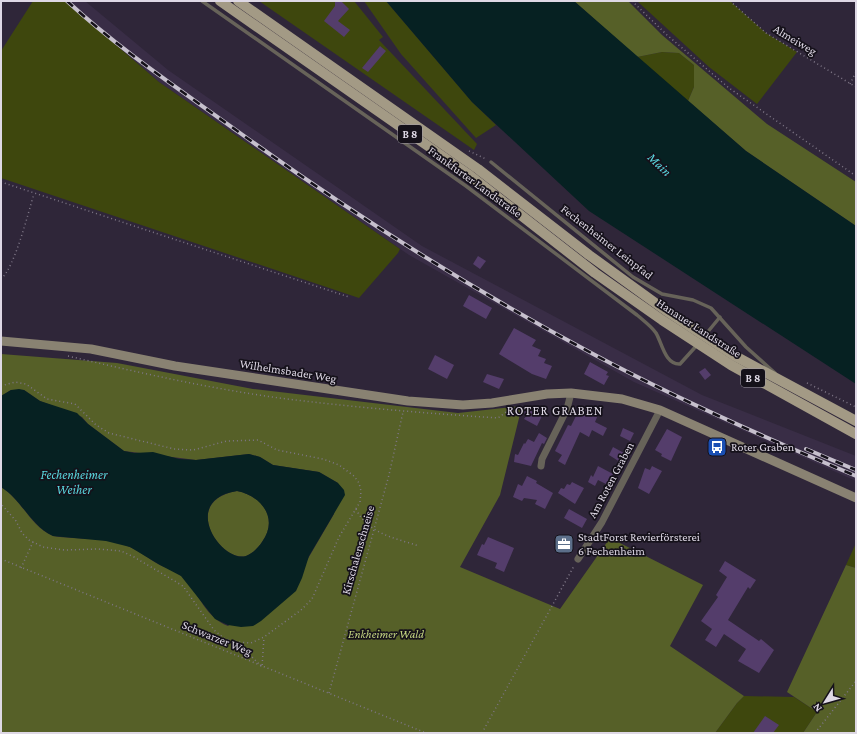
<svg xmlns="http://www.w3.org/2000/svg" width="857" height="734" font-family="'Crimson Pro',serif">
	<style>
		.built { fill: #392d46 }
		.green { fill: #3e470d }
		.forest { fill: #566028 }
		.water { fill: #062122; fill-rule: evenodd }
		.building { fill: #543d6b }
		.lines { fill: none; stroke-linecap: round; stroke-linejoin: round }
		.path { stroke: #7f7787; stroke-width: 1.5; stroke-dasharray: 1 3; stroke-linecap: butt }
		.lane { stroke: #676359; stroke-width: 3.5 }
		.street { stroke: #676359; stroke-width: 7 }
		.secondary { stroke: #898272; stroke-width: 9 }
		.primary { stroke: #a39a85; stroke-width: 10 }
		.rail-casing { stroke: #c6c0cd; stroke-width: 4 }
		.rail { stroke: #15111a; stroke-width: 2.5; stroke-dasharray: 8; stroke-linecap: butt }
		.labels { text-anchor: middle; stroke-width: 3.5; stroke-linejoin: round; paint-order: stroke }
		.shield { fill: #15111a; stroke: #a29ca8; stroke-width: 1 }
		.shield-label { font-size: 11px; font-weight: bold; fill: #ded8e5 }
		.street-label { font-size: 12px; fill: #ded8e5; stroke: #15111a }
		.poi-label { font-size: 12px; fill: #ded8e5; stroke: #15111a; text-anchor: start }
		.park-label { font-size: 12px; font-style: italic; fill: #c3d480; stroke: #15111a }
		.water-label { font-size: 13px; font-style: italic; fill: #59d5dd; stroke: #15111a }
		.neighbourhood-label { font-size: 13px; letter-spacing: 1px; fill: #ded8e5; stroke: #15111a }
	</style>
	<rect width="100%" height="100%" fill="#2f2639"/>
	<path class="built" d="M 65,1 L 85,1 L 168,70 L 422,246 L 702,395 L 856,456 L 856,481 L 634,382 L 409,255 L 159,82 Z"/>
	<g class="green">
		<path d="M 33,1 L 65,1 L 159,82 L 400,249 L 398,253 L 359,298 L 1,178 L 1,51 Z"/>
		<path d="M 259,1 L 354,1 L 383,37 L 379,40 L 477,144 L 474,150 Z"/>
		<path d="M 364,1 L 386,1 L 472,102 L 496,125 L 476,138 L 401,54 Z"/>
		<path d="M 637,1 L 730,1 L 766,33 L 797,52 L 757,104 L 709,67 Z"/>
		<path d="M 662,52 L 679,53 L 694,65 L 694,87 L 688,101 L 637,57 Z"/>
		<path d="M 856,543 L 856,568 L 846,565 Z"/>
		<path d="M 744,696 L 794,697 L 817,712 L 803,733 L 715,733 L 737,703 Z"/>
	</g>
	<g class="forest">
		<path d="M 574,1 L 628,1 L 662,35 L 767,124 L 856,182 L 856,226 L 746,151 L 688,101 L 694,87 L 694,65 L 679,53 L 662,52 L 637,57 Z"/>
		<path d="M 1,354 L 117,363 L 253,389 L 458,413 L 522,406 L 500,495 L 460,567 L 560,609 L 610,538 L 703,585 L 670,646 L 744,696 L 737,703 L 715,733 L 1,733 L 1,487 C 23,501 30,526 53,536 C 78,540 108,536 132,548 C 141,552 149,559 158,564 C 167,569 177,571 185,579 C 200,595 205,617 228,626 L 306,562 L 334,514 L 338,483 L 319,472 L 273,465 L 260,457 L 249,454 L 196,460 L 124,451 L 88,424 L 82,417 L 40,401 L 24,390 L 11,390 L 1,396 Z"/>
		<path d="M 237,491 C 262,496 279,518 262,542 C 258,548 252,554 246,556 C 221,563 179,501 237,491 Z"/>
		<path d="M 846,565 L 856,568 L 856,733 L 803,733 L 817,712 L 787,692 Z"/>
	</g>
	<g class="water">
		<path d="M 386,1 L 574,1 L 746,151 L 856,226 L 856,384 L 589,211 L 472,102 Z"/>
		<path d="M 19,389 L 24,390 L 40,401 L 77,413 L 88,424 L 124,451 L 134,453 L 153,452 L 179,459 L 196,460 L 249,454 L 260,457 L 273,465 L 319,472 L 338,483 L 344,490 L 345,495 L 309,556 L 302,578 L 296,591 L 261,621 L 253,626 L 241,627 L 228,625 L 215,619 L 181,576 L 160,565 L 130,547 L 106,541 L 53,536 C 30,525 23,501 1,487 L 1,396 L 11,390 ZM 237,491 C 262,496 279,519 262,542 C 258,548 252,554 246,556 C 221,563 179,500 237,491 Z"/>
	</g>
	<g class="building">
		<path d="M 335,1 L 341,1 L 349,9 L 338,21 L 350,30 L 344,37 L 324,21 L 335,6 Z"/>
		<path d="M 380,46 L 386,51 L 368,72 L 362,68 Z"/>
		<path d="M 478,256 L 486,261 L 480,269 L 473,264 Z"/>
		<path d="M 469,295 L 492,308 L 486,319 L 463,306 Z"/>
		<path d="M 514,328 L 536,340 L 532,346 L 541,350 L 538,356 L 546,359 L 544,363 L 552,366 L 546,379 L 532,374 L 499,354 Z"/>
		<path d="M 435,355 L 454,365 L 447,379 L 428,369 Z"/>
		<path d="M 590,362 L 608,372 L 606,375 L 609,376 L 604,385 L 584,374 Z"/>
		<path d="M 705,368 L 711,375 L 705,380 L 699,372 Z"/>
		<path d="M 487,374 L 504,379 L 499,389 L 483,382 Z"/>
		<path d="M 523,406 L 530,408 L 529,410 L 542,416 L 537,426 L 524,419 L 527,415 L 521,412 Z"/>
		<path d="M 581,406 L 598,415 L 595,422 L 607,428 L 603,436 L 592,430 L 589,437 L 580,432 L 565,465 L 558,461 L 562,455 L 555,451 L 568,425 L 571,426 Z"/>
		<path d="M 623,428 L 634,433 L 630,441 L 620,436 Z"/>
		<path d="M 667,429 L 682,437 L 671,461 L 661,456 L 662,454 L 655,450 Z"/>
		<path d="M 539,433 L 547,438 L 544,444 L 542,443 L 531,466 L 514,462 L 515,454 L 518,455 L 524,443 L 525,444 L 528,439 L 534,442 Z"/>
		<path d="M 613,447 L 624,453 L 620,462 L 609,455 Z"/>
		<path d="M 598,466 L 613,474 L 608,485 L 598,480 L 595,486 L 588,482 L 591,475 L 593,477 Z"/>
		<path d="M 652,466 L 662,471 L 649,494 L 638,488 L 645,468 L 650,470 Z"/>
		<path d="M 527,476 L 537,481 L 536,483 L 553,493 L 545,509 L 535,504 L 537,500 L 524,498 L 522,501 L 513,497 L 518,484 L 522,486 Z"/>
		<path d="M 572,482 L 584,488 L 575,504 L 558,493 L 561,488 L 564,489 L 567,484 L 570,485 Z"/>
		<path d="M 569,509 L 587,519 L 582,528 L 564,518 Z"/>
		<path d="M 560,536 L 573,542 L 567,553 L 555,547 Z"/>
		<path d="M 488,537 L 514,548 L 504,572 L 495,568 L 497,563 L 477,555 L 482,544 L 484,545 Z"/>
		<path d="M 725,561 L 756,580 L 750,589 L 748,587 L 728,620 L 759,641 L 761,639 L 774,650 L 759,673 L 738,661 L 746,649 L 724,634 L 716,647 L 705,640 L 712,629 L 701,621 L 718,597 L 716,595 L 727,577 L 719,571 Z"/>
		<path d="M 765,716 L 779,725 L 773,733 L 753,733 Z"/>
	</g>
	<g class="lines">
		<g class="path">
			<path d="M 632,1 L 667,35 L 729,88 L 856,176"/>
			<path d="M 730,1 L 766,33 L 856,87"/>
			<path d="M 850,84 L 856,72"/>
			<path d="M 469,151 L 486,159"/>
			<path d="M 1,182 L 349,297"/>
			<path d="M 1,279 C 15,267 28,213 34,194"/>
			<path d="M 68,356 C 136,372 203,387 272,397 C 348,407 423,413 498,418 L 510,409"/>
			<path d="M 807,383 L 856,407"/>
			<path d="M 1,386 L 15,382 L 26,384 L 47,399 L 75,404 L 96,425 L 109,433 L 174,449 L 193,450 L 227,441 L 258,440 L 277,450 L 323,459 L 339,465 L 354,476 L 359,483 L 361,491 L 360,502 L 339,537 L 312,599 L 301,610 L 264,637 L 251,643 L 238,642 L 225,639 L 214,630 L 183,586 L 134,557 L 121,551 L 98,549 L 64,550 L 43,547 L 29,540 L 22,533 L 16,521 L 1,504"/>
			<path d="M 356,509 C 368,534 395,538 419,546"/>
			<path d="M 1,559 L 426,733"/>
			<path d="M 21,568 L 33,542"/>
			<path d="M 238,643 L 262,667 L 264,637"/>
			<path d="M 329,693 L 389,475 L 403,412"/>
			<path d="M 482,733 L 574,566"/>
			<path d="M 815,733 L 856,681"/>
		</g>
		<g class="lane">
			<path d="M 202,1 L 466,186 L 637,315 C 644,321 651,326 656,333 C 662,343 665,365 680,364 L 698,344"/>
			<path d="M 491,162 L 633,277 L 662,294 L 693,300 L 711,308 L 746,347 L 775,373"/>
			<path d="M 706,334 L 720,317"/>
		</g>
		<g class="street">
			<path d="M 541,466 L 542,459 L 567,409 L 571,393"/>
			<path d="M 578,559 L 602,522 L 660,410"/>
		</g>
		<path class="secondary" d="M 1,341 L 91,349 L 175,366 L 408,401 L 463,405 L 492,403 L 547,394 L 571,393 L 622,399 L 660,410 L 856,498"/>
		<g class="primary">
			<path d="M 220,1 L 468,174 L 595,273 L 662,320 L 731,365 L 856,434"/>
			<path d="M 238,1 L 478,169 L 589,255 L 665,310 L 735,356 L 856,421"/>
		</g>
		<g class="rail-casing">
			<g id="rail">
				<path d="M 67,1 C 120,50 182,91 240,133 C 354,215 471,289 595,355 C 679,400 768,439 856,476"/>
				<path d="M 806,449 L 856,470"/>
			</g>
		</g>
		<use href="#rail" class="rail"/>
	</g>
	<defs>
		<g id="bus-square" transform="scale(1)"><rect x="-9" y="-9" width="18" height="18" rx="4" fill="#1a4fb4" stroke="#15111a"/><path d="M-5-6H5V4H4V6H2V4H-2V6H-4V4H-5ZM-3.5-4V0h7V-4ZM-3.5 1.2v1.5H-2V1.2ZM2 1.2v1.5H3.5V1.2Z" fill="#fff"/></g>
		<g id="office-square" transform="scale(1)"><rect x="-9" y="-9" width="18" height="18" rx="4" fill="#5c6f8a" stroke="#15111a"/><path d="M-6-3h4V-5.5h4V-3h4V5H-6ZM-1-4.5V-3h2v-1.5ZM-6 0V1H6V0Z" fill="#fff"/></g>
	</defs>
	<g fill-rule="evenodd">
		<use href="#bus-square" x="717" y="447"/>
		<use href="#office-square" x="564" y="544"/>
	</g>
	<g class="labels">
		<g class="shield">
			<rect x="398" y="125" width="24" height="18" rx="3"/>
			<rect x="741" y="369" width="24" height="18" rx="3"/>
		</g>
		<g class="shield-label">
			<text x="410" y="138">B 8</text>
			<text x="753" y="382">B 8</text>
		</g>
		<g class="street-label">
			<text transform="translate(795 40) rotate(31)" y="4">Almeiweg</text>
			<text transform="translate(475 182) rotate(36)" y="4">Frankfurter Landstraße</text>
			<text transform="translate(607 242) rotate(38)" y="4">Fechenheimer Leinpfad</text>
			<text transform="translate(699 328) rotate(33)" y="4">Hanauer Landstraße</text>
			<text transform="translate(288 371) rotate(9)" y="4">Wilhelmsbader Weg</text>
			<text transform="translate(611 480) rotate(-62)" y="4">Am Roten Graben</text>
			<text transform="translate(358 550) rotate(-74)" y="4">Kirschalenschneise</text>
			<text transform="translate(217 638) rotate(22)" y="4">Schwarzer Weg</text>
		</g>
		<g class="poi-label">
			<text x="731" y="451">Roter Graben</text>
			<text x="578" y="541">StadtForst Revierförsterei<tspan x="578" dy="14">6 Fechenheim</tspan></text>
		</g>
		<g class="park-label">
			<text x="386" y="638">Enkheimer Wald</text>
		</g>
		<g class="water-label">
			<text transform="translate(660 164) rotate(44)" y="5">Main</text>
			<text x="74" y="479">Fechenheimer<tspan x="74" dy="15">Weiher</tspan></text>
		</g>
		<g class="neighbourhood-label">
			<text x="555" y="415">ROTER GRABEN</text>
		</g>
	</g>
	<rect width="857" height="734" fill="none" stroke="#ded8e5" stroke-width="4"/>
	<g transform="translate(825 702) rotate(233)" stroke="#15111a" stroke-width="3" paint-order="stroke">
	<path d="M0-3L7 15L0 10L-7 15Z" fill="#ded8e5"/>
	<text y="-6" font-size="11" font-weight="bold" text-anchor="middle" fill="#ded8e5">N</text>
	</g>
</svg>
